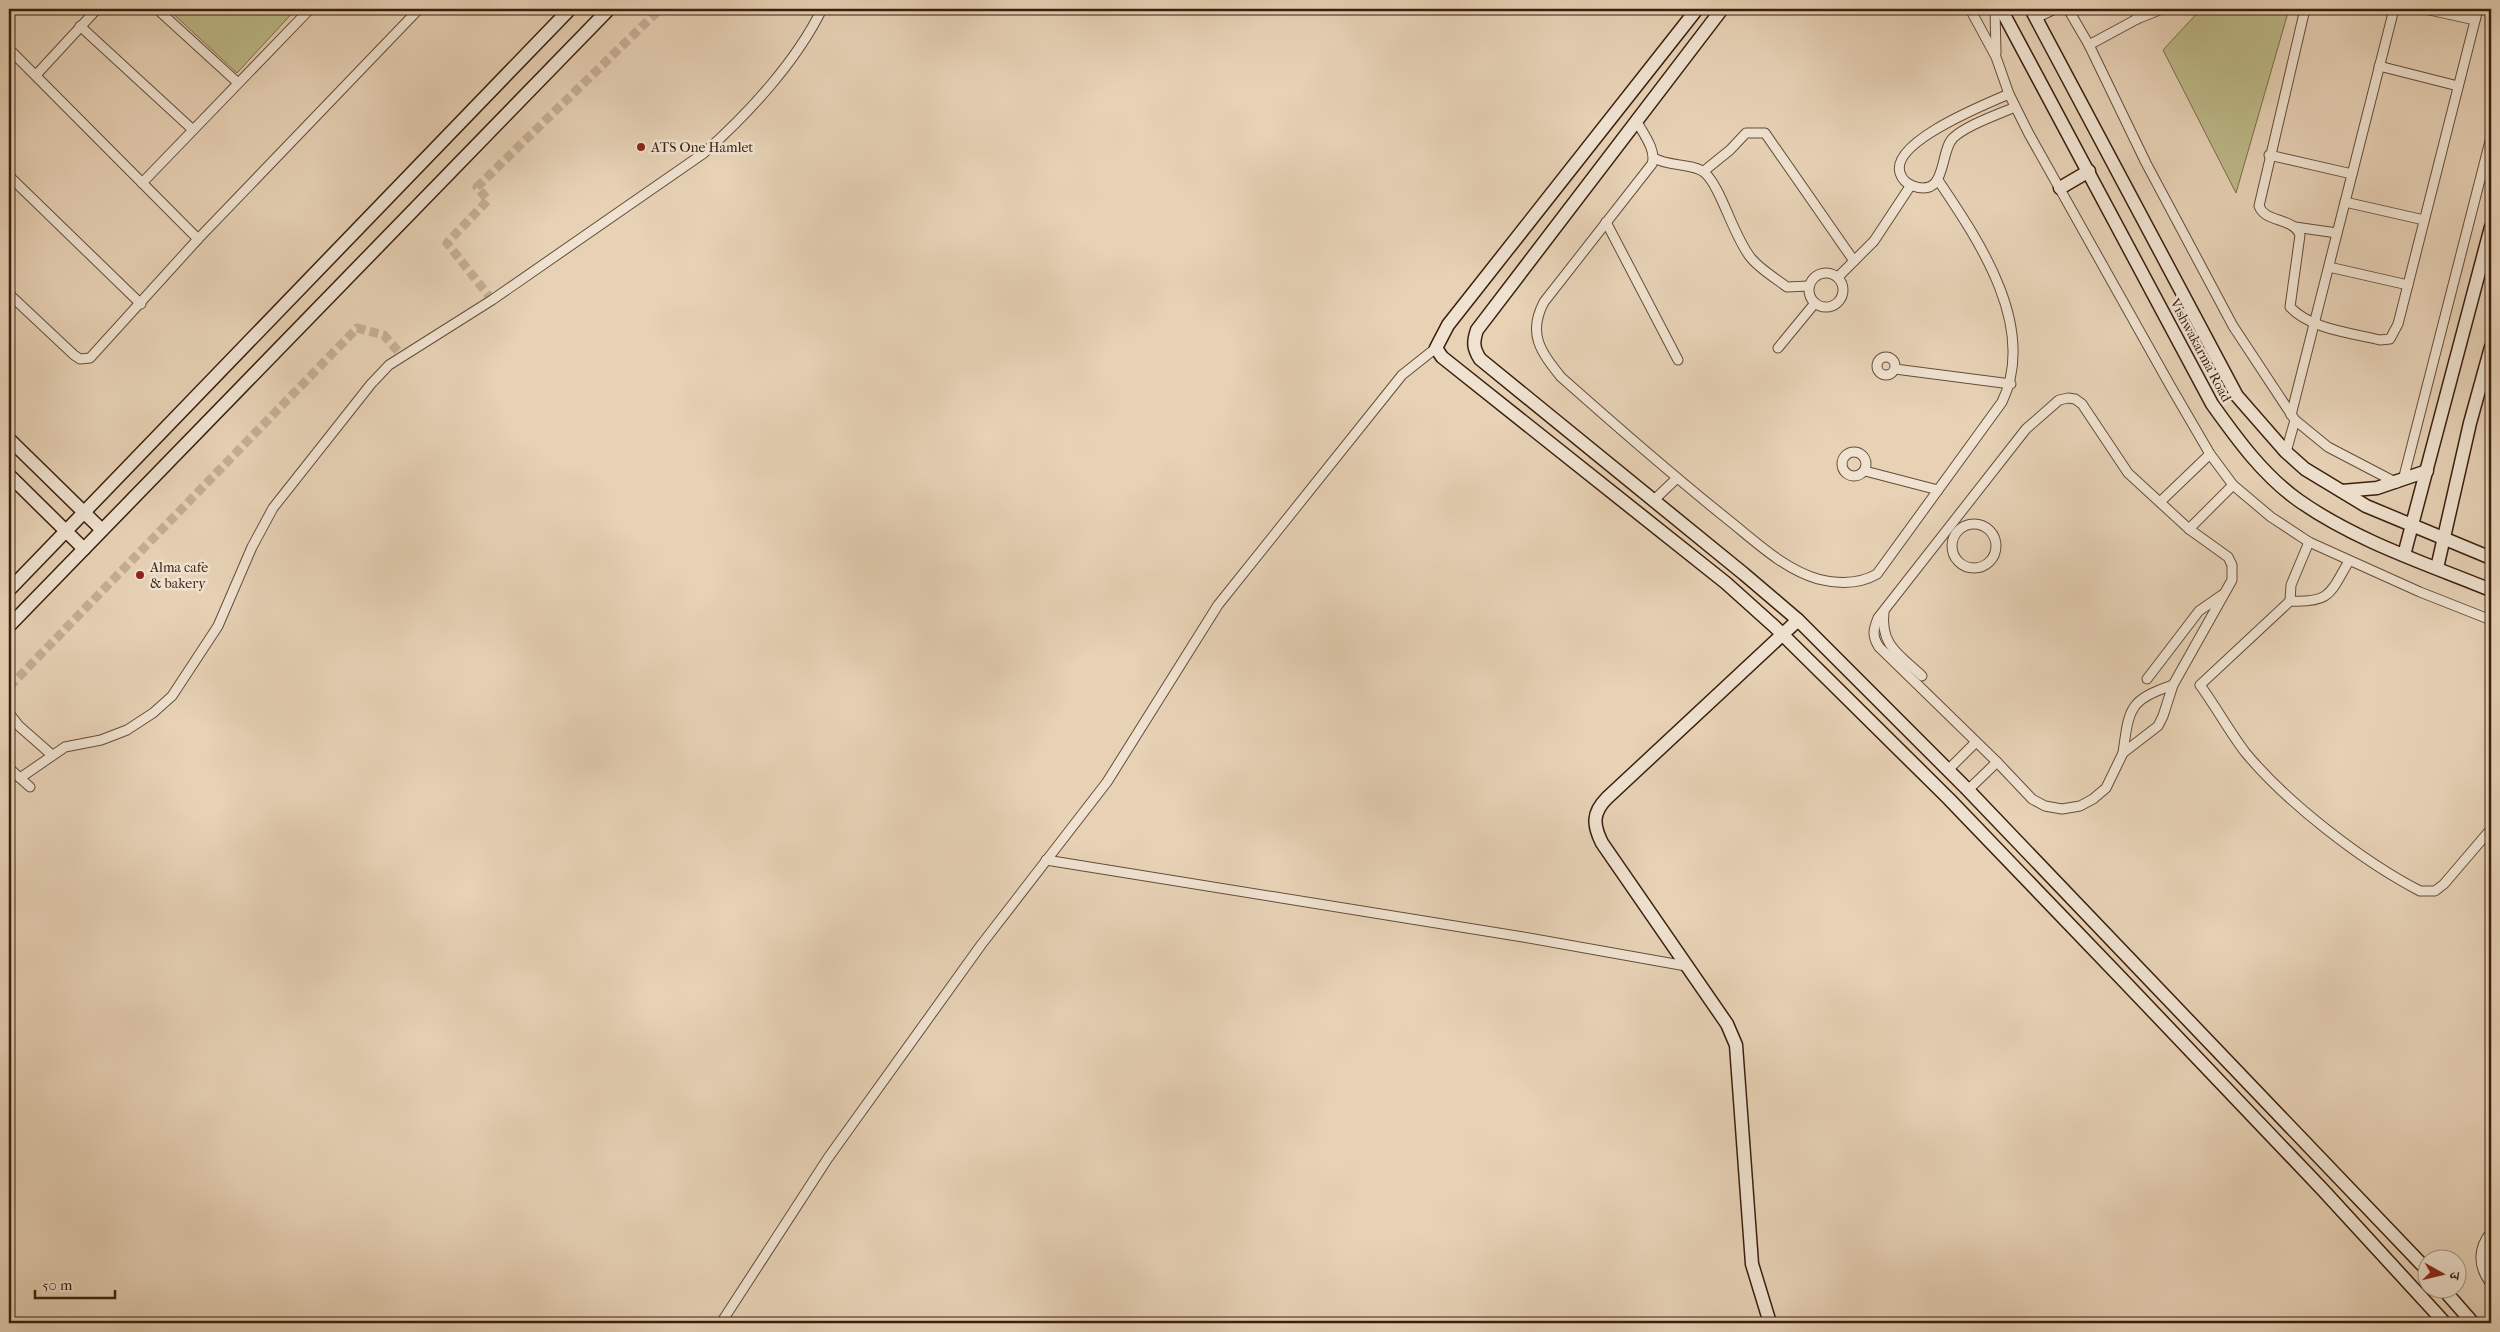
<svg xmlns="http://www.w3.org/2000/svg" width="2500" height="1332" font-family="'IM FELL French Canon','Noto Serif Devanagari',serif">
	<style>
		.green { fill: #bdba89; stroke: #7c6c4c }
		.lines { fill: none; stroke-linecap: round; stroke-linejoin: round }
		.street-tunnel { stroke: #c5ae94; stroke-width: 9; stroke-dasharray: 9 4.5; stroke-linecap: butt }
		.street-casing { stroke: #664c38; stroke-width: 11 }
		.secondary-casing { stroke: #3b1f0e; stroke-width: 15 }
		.street { stroke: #efe2d0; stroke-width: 9 }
		.secondary { stroke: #efe2d0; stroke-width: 12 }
		.poi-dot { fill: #8f2418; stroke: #efe2d0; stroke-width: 2 }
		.labels { text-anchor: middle; stroke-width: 5; stroke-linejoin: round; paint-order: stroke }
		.poi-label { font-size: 14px; fill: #3b1f0e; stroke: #efe2d0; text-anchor: start }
		.street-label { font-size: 14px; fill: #3b1f0e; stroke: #efe2d0 }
	</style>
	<rect width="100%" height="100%" fill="#e7d2b6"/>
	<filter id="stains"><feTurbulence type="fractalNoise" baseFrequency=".004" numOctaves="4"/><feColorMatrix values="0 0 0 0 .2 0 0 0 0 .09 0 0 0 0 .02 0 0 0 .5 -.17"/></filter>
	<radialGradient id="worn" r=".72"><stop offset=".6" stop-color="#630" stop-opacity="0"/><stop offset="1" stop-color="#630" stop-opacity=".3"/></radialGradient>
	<g class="green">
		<path d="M 168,9 L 296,9 L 237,73 Z"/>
		<path d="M 2201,9 L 2289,9 L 2236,193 L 2163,50 Z"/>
	</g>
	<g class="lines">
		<g class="street-tunnel">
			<path d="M 492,300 L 447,243 L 488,200 L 477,187 L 660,9"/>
			<path d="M 9,687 L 357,328 L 384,335 L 402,356"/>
		</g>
		<g class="street-casing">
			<g id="street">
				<path d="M 157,9 L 237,82"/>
				<path d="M 1970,9 L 1996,57 L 2009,94 L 2029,134 L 2171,387 L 2210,454 L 2233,485 L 2271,517 L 2309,542 L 2420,592 L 2491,620"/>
				<path d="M 1995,9 L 1996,53"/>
				<path d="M 2068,9 L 2089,45 L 2137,19 L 2162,9"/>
				<path d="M 2305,9 L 2259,206 C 2265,223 2293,217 2300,235 L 2290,307 C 2310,329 2352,333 2380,340 L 2390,339 L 2398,324 L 2478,9"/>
				<path d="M 2425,9 L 2475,20"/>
				<path d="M 2036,18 L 2055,9"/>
				<path d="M 2137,19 L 2137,9"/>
				<path d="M 80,26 L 192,129"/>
				<path d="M 2089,45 L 2146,163 L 2233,326 L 2295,420 L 2328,447 L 2397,483"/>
				<path d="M 9,49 L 198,239"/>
				<path d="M 2379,66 L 2458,86"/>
				<path d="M 36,75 L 97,9"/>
				<path d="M 2009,94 C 1986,104 1890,142 1900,173 C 1902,179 1907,184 1913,186 C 1948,198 1939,152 1953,138 C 1967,125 1997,115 2015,107"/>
				<path d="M 1636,120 C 1642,132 1657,150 1652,164 L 1544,302 C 1527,334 1541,352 1561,377 C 1615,425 1670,473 1726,518 C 1754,540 1783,569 1818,579 C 1838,584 1858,585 1877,574 L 2002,402 C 2038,327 1979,241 1938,180"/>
				<path d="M 2269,155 L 2352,174"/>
				<path d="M 1654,158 C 1669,167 1694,163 1705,173 C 1722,189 1733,236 1751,258 C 1760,269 1775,278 1787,287 L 1809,286"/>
				<path d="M 1704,171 L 1730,150 L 1746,133 L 1765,133 L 1854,261"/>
				<path d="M 9,176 L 141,304"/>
				<path d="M 142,183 L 310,9"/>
				<path d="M 2345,202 L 2424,220"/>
				<path d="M 1606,222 L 1678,360"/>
				<path d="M 2295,227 L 2337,233"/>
				<path d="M 2329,267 L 2408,285"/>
				<circle cx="1826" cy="290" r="17"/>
				<path d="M 1838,277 L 1874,241 L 1911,185"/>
				<path d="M 9,294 L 74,355 L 80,359 L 90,358 L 198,239 L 419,9"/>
				<path d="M 1778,348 L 1815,303"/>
				<circle cx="1886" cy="366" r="9"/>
				<path d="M 1895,369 L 2011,384"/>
				<path d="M 2068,398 L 2075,399 L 2082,404 L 2128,473 L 2189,529 L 2228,557 L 2232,565 L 2232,580 L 2173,685 L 2163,716 L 2158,726 L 2123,753 L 2106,788 L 2093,799 L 2080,806 L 2062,809 L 2045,806 L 2032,799 L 1997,762 L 1879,647 C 1872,636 1873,630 1878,618 L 2026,429 L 2059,400 Z"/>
				<path d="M 2291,415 L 2394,9"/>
				<circle cx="1854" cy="464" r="12"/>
				<path d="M 2286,452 L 2295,420"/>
				<path d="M 1865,471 L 1938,490"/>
				<path d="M 2403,480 L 2491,137"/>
				<path d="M 1654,500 L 1677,478"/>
				<path d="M 2160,502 L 2210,454"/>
				<circle cx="1974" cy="546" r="22"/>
				<path d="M 2189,529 L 2233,485"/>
				<path d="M 2349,561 C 2330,593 2331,603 2290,601 L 2200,685 C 2216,707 2229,731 2245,752 C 2286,802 2362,861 2420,891 L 2435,891 L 2444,884 L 2491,829"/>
				<path d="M 2290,601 L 2291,585 L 2309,542"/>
				<path d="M 1884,612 C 1880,646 1900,655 1922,676"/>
				<path d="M 2147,679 L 2199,611 L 2222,595"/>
				<path d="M 9,689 L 9,687"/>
				<path d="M 9,713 L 19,726 L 52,755"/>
				<path d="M 2123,753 C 2129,708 2129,700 2173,685"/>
				<path d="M 9,768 L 30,787"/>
				<path d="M 1948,770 L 1976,742"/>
				<path d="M 20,778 L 65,747 L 101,740 L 127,730 L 153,713 L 172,696 L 218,626 L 252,547 L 273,508 L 371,384 L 389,365 L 492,300 L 704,153 C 748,114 796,62 822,9"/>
				<path d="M 1968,790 L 1997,762"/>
				<path d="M 1046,860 L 1523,937 L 1686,966"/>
				<path d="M 2491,1232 C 2477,1249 2478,1267 2491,1284"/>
				<path d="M 721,1323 L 828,1158 L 981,945 L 1107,782 L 1218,605 L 1402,375 L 1436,348"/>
			</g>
		</g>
		<g class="secondary-casing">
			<g id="secondary">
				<path d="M 1697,9 L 1448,325 L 1436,348 L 1442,357 L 1726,583 L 1775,627 L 1949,799 L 2121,978 L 2323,1190 L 2445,1323"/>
				<path d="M 1722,9 L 1477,330 C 1473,342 1473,348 1480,359 L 1744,574 L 1798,620 L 1968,790 L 2428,1271"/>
				<path d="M 2001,9 L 2212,404 C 2237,439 2263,475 2298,500 C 2356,541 2427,564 2491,590"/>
				<path d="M 2031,9 L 2237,396 L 2286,452 L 2305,469 L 2366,506 L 2491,558"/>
				<path d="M 2060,188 L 2089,171"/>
				<path d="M 9,439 L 102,530"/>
				<path d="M 9,475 L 84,549"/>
				<path d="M 2342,491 L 2377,488 L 2427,471"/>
				<path d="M 2404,555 L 2491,227"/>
				<path d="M 2437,568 L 2470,423 L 2491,347"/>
				<path d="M 9,590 L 570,9"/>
				<path d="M 9,626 L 609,9"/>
				<path d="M 2444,1290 L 2473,1323"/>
				<path d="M 1770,1323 L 1752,1264 L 1736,1045 L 1727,1024 L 1602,843 C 1593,825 1592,813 1607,798 L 1798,620"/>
			</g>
		</g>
		<use href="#street" class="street"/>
		<use href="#secondary" class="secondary"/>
	</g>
	<g class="poi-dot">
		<circle cx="641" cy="147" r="5"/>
		<circle cx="140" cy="575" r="5"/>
	</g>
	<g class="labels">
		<g class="poi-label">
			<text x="651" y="152">ATS One Hamlet</text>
			<text x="150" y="572">Alma cafe<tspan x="150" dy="16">&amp; bakery</tspan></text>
		</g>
		<g class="street-label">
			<text transform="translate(2201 350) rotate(62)" y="5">Vishwakarma Road</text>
		</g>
	</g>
	<rect width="2500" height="1332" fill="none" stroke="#e7d2b6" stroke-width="30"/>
	<rect x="10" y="10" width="2480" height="1312" fill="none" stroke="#3b1f0e" stroke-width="2.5"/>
	<rect x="15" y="15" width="2470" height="1302" fill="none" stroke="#3b1f0e"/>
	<g transform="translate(2442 1274) rotate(98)"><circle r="24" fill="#efe2d0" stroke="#a79482"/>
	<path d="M0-4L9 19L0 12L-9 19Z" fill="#8f2418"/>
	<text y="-8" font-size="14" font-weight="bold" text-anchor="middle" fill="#3b1f0e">उ</text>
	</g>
	<path d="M35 1290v8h80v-8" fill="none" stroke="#3b1f0e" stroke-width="2.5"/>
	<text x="42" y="1290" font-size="15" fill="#3b1f0e" stroke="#efe2d0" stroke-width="4" paint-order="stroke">50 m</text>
	<rect width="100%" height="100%" filter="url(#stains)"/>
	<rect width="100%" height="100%" fill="url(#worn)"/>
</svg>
